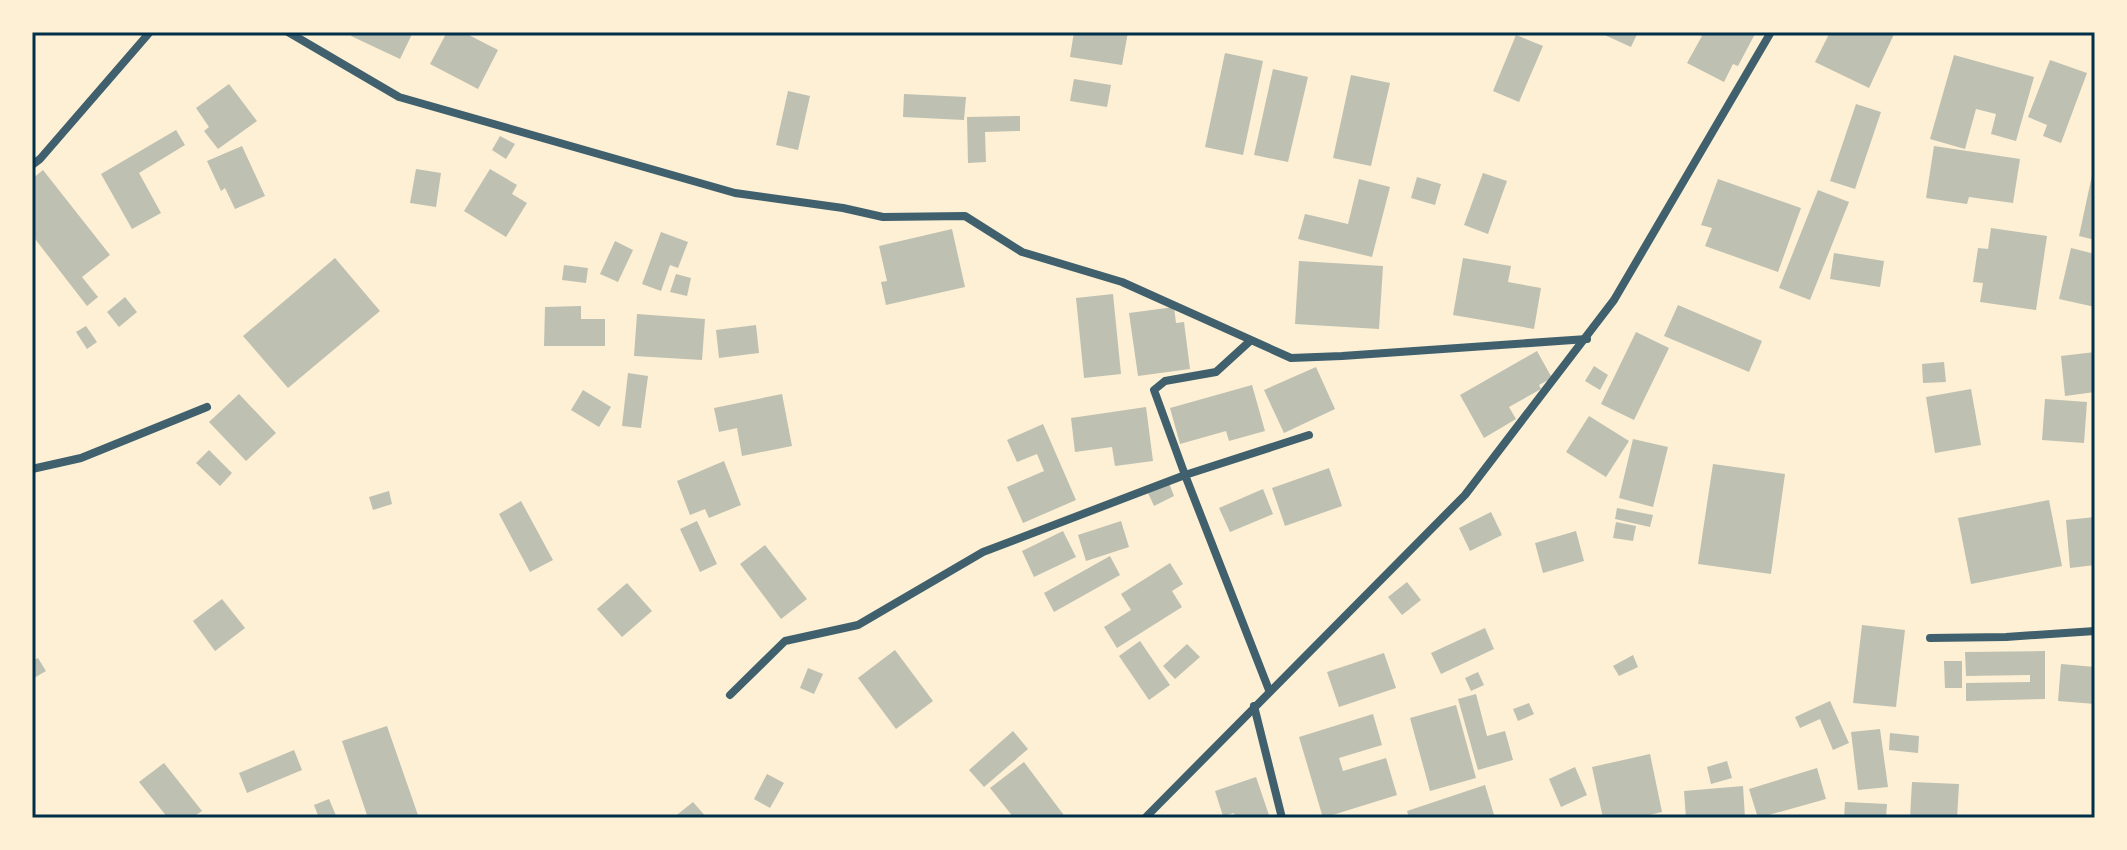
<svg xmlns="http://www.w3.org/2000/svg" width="2127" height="850" font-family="'Alegreya Sans',sans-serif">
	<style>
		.building { fill: #bec0b2 }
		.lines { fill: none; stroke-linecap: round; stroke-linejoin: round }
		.minor { stroke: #3f606c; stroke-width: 8 }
		.neatline { fill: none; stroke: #003049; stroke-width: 3 }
	</style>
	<rect width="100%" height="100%" fill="#fdf0d5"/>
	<g class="building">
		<path d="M 353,32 L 413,32 L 400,59 L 351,36 Z"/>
		<path d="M 447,32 L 463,32 L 498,50 L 478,89 L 430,64 Z"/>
		<path d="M 1074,32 L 1128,32 L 1122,65 L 1070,57 Z"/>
		<path d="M 1598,32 L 1638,32 L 1631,47 Z"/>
		<path d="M 1699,32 L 1756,32 L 1738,66 L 1733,64 L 1724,82 L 1687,63 L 1702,36 L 1698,34 Z"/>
		<path d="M 1830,32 L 1895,32 L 1869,88 L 1815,62 Z"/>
		<path d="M 1516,35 L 1543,46 L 1519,102 L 1493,91 Z"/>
		<path d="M 1225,53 L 1263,61 L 1243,155 L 1205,147 Z"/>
		<path d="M 1954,55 L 2034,77 L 2016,141 L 1991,134 L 1996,114 L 1976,109 L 1965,149 L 1930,139 Z"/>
		<path d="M 2050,60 L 2087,73 L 2061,143 L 2043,136 L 2047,125 L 2028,117 Z"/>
		<path d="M 1273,69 L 1308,77 L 1288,162 L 1254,155 Z"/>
		<path d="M 1351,75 L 1390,83 L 1371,166 L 1333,158 Z"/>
		<path d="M 1074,79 L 1111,85 L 1107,107 L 1070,101 Z"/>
		<path d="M 229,84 L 257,121 L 218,149 L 204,131 L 209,127 L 196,108 Z"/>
		<path d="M 788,91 L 810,96 L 798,150 L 776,145 Z"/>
		<path d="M 904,94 L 966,97 L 964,120 L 903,117 Z"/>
		<path d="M 1856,104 L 1881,112 L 1855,189 L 1830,181 Z"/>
		<path d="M 1020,116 L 1020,131 L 985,132 L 986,162 L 968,163 L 967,117 Z"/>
		<path d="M 176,130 L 185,145 L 139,173 L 161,213 L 132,229 L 101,174 Z"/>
		<path d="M 500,136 L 515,144 L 506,159 L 492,150 Z"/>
		<path d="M 242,146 L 265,196 L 235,209 L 225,188 L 221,191 L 207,161 Z"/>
		<path d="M 1934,146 L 2020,159 L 2013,203 L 1969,197 L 1967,204 L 1926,198 Z"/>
		<path d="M 2094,166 L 2095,166 L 2095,240 L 2079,236 Z"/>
		<path d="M 416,169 L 441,173 L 436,207 L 410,203 Z"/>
		<path d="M 490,169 L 517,185 L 512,194 L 527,203 L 506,237 L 464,211 Z"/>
		<path d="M 43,170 L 110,255 L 82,277 L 98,297 L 87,306 L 32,235 L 32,179 Z"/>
		<path d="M 1483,173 L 1507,181 L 1488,234 L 1464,225 Z"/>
		<path d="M 1417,177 L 1441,184 L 1435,205 L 1411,198 Z"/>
		<path d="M 1359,179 L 1390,187 L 1372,257 L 1298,239 L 1305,214 L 1348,224 Z"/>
		<path d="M 1718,179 L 1801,208 L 1778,272 L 1705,246 L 1712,228 L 1701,225 Z"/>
		<path d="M 1818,190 L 1849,202 L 1810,300 L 1779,288 Z"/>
		<path d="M 1991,228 L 2047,236 L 2036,310 L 1980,302 L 1983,283 L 1973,282 L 1978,248 L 1988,249 Z"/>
		<path d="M 952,229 L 965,287 L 886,305 L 881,282 L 887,281 L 879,246 Z"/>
		<path d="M 661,232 L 688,242 L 678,268 L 670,265 L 661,291 L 642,284 Z"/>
		<path d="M 615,241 L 633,250 L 618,282 L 600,274 Z"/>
		<path d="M 2071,248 L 2095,254 L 2095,307 L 2059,299 Z"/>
		<path d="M 1834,253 L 1884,261 L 1880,287 L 1830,279 Z"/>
		<path d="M 335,258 L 380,311 L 288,388 L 243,336 Z"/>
		<path d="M 1463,258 L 1511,266 L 1508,282 L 1541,288 L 1534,329 L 1453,315 Z"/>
		<path d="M 1299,261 L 1383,266 L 1379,329 L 1295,324 Z"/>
		<path d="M 564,265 L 588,268 L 586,283 L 562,280 Z"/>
		<path d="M 676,274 L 691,278 L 687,296 L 670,292 Z"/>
		<path d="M 1113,294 L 1121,374 L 1084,378 L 1076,298 Z"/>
		<path d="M 125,297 L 137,312 L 119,327 L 107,312 Z"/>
		<path d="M 1678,305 L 1762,341 L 1749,372 L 1664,336 Z"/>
		<path d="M 581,306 L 581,319 L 605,319 L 605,346 L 544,346 L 545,307 Z"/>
		<path d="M 1174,307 L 1176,323 L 1184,322 L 1190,369 L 1138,376 L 1129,313 Z"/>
		<path d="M 637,314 L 705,319 L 702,360 L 634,356 Z"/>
		<path d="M 756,325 L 759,353 L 719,358 L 716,330 Z"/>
		<path d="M 86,326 L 97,342 L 87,349 L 76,332 Z"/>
		<path d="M 1636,332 L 1669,348 L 1634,420 L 1601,404 Z"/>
		<path d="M 1537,351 L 1552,378 L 1539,385 L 1541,389 L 1509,407 L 1516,419 L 1484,438 L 1460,395 Z"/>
		<path d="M 2095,352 L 2095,392 L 2065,396 L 2061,356 Z"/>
		<path d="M 1944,362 L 1946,382 L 1923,383 L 1922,364 Z"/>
		<path d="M 1594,366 L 1608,375 L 1600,390 L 1585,381 Z"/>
		<path d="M 1316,367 L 1335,409 L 1284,433 L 1264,390 Z"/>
		<path d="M 628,373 L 648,376 L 641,428 L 622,426 Z"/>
		<path d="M 1252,385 L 1265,431 L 1229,441 L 1226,431 L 1180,444 L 1170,408 Z"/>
		<path d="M 1971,389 L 1981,445 L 1935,453 L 1926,397 Z"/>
		<path d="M 583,390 L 611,407 L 599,427 L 571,410 Z"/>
		<path d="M 239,394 L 276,433 L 246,461 L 209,422 Z"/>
		<path d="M 782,394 L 792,446 L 742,456 L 737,428 L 719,432 L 714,408 Z"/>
		<path d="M 2045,399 L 2087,402 L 2084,443 L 2042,440 Z"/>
		<path d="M 1146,407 L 1153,461 L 1115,466 L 1112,447 L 1075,452 L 1071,418 Z"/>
		<path d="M 1589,416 L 1629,441 L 1606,477 L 1566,452 Z"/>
		<path d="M 1043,424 L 1076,500 L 1023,523 L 1007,487 L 1044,471 L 1037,454 L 1017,462 L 1007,440 Z"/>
		<path d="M 1633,439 L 1668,447 L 1653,507 L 1619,498 Z"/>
		<path d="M 209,450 L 232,473 L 220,486 L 196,463 Z"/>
		<path d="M 724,461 L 741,505 L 709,518 L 705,509 L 690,515 L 677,481 Z"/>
		<path d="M 1713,464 L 1785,474 L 1771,574 L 1698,564 Z"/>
		<path d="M 1329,468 L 1342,506 L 1285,526 L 1272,488 Z"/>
		<path d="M 1169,483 L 1174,496 L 1154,506 L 1148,493 Z"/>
		<path d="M 1263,489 L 1273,514 L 1230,532 L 1219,508 Z"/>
		<path d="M 389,491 L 392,504 L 373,510 L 369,497 Z"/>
		<path d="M 2049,500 L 2062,566 L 1971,584 L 1958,518 Z"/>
		<path d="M 521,501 L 553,560 L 530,572 L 499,514 Z"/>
		<path d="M 1617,508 L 1653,515 L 1650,527 L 1615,519 Z"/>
		<path d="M 1491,512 L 1502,535 L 1470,551 L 1459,528 Z"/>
		<path d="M 2095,517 L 2095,565 L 2070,568 L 2066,520 Z"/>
		<path d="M 697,521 L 717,564 L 700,572 L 680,529 Z"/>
		<path d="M 1121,521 L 1129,547 L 1086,561 L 1078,535 Z"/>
		<path d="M 1616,522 L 1636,526 L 1633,541 L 1613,538 Z"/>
		<path d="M 1063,531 L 1076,557 L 1034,577 L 1022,551 Z"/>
		<path d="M 1576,531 L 1584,561 L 1543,573 L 1535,543 Z"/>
		<path d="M 765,545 L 807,599 L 781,619 L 740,564 Z"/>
		<path d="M 1110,556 L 1120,575 L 1054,612 L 1044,593 Z"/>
		<path d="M 1170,563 L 1183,584 L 1172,591 L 1182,607 L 1117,648 L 1104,627 L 1131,610 L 1121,594 Z"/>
		<path d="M 1407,582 L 1421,600 L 1402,615 L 1388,597 Z"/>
		<path d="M 627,583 L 652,611 L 622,637 L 597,609 Z"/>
		<path d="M 222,599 L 245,628 L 215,651 L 193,621 Z"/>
		<path d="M 1862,625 L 1905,630 L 1896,707 L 1853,703 Z"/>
		<path d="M 1485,628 L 1494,649 L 1441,674 L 1431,653 Z"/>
		<path d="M 1140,641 L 1170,685 L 1149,700 L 1119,656 Z"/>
		<path d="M 1187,644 L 1200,657 L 1175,679 L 1163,666 Z"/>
		<path d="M 895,650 L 933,701 L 896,729 L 858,678 Z"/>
		<path d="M 2045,651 L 2045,699 L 1966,701 L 1966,683 L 2030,682 L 2030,675 L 1966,676 L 1965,652 Z"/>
		<path d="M 1384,653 L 1396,688 L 1339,707 L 1327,672 Z"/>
		<path d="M 1633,655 L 1638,667 L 1619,676 L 1613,666 Z"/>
		<path d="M 38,658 L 46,671 L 34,678 L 32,661 Z"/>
		<path d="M 1944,661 L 1962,661 L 1962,688 L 1945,688 Z"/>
		<path d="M 2061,664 L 2095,667 L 2095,704 L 2058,701 Z"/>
		<path d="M 808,668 L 823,674 L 814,694 L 800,688 Z"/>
		<path d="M 1478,672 L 1484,685 L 1471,691 L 1465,678 Z"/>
		<path d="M 1476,694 L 1487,736 L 1505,731 L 1513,760 L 1478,770 L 1458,699 Z"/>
		<path d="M 1830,701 L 1849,743 L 1833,750 L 1820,719 L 1800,728 L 1795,717 Z"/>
		<path d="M 1529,703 L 1534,714 L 1518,721 L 1513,709 Z"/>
		<path d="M 1456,705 L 1476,778 L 1430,791 L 1410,718 Z"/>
		<path d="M 1373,714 L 1382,745 L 1339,758 L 1343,771 L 1386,758 L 1397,795 L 1323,818 L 1299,737 Z"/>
		<path d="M 387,726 L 419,818 L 368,818 L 342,741 Z"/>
		<path d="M 1880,729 L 1888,787 L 1858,790 L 1851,732 Z"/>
		<path d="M 1013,731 L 1028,749 L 984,787 L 969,770 Z"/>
		<path d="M 1890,733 L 1919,736 L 1918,753 L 1889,750 Z"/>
		<path d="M 294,750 L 302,770 L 247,793 L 239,773 Z"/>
		<path d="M 1650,754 L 1662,812 L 1637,818 L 1603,818 L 1592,767 Z"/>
		<path d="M 1727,761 L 1732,778 L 1711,784 L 1707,767 Z"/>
		<path d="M 1024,762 L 1066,818 L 1014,818 L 990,788 Z"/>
		<path d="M 164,763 L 202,811 L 192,818 L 168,818 L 139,782 Z"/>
		<path d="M 1575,767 L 1587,795 L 1561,807 L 1549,779 Z"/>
		<path d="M 1817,768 L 1826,799 L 1758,818 L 1749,789 Z"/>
		<path d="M 767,774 L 784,783 L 770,808 L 754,799 Z"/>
		<path d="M 1256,777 L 1270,818 L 1235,818 L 1234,813 L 1223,816 L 1215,791 Z"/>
		<path d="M 1912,782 L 1959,784 L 1957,818 L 1910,818 Z"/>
		<path d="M 1485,785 L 1495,818 L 1409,818 L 1407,811 Z"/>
		<path d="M 1743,786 L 1745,818 L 1686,818 L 1684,791 Z"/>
		<path d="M 329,799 L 337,818 L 319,818 L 314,805 Z"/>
		<path d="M 693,802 L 707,818 L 673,818 Z"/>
		<path d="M 1845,802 L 1887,804 L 1886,818 L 1844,818 Z"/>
	</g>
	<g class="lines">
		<g class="minor">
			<path d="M 288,32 L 399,97 L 735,193 L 843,208 L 883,217 L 965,216 L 1022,252 L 1122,282 L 1291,358 L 1342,356 L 1587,339"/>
			<path d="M 32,165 L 40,159 L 150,32"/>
			<path d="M 1250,341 L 1216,372 L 1165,381 L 1154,390 L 1185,475 L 1309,435"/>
			<path d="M 32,469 L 81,458 L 207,407"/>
			<path d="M 1930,638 L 2006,637 L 2095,631"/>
			<path d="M 730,695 L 785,641 L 858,625 L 983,552 L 1185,475 L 1269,690"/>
			<path d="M 1254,706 L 1282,818"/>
			<path d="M 1145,818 L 1465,495 L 1614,300 L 1771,32"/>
		</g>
	</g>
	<rect width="2127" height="850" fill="none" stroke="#fdf0d5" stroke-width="68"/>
	<rect x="34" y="34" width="2059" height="782" class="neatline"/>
</svg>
